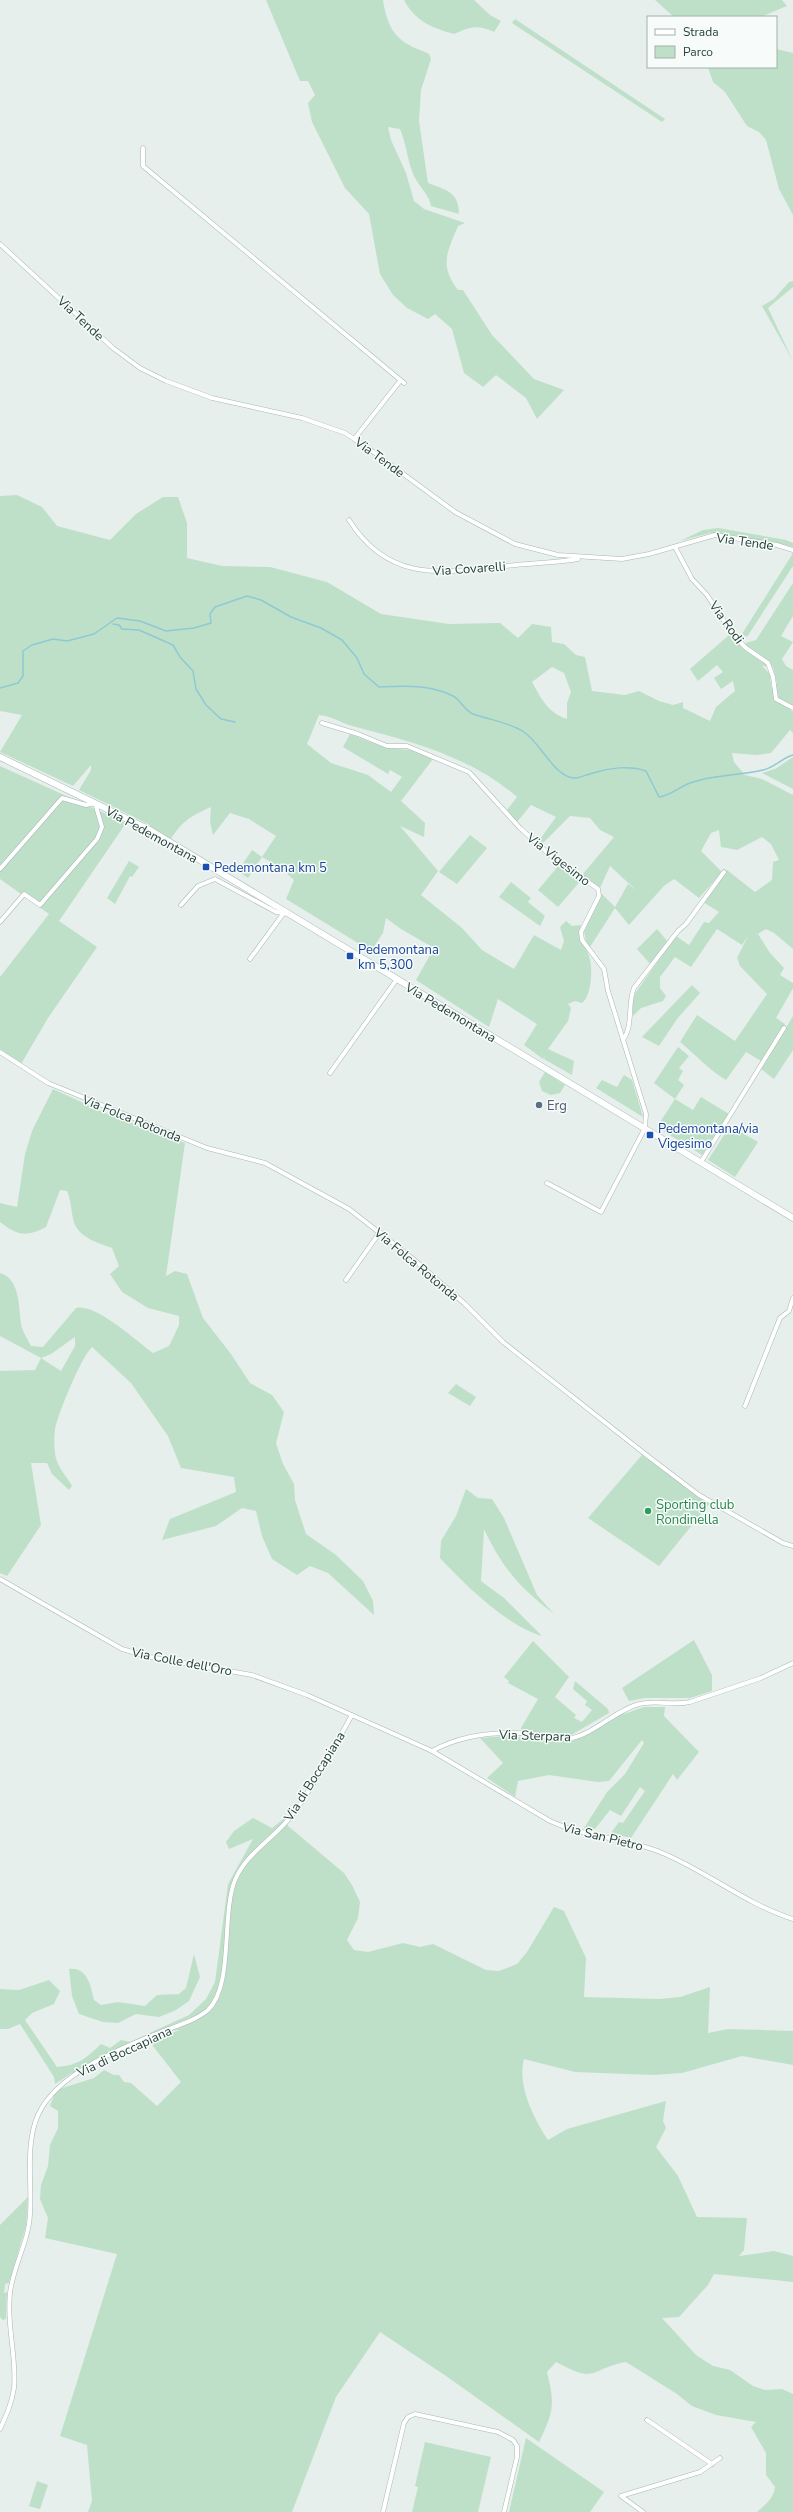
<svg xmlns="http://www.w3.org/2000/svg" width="793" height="2512" font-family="'Nunito Sans',sans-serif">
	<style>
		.green { fill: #bfe0c8; fill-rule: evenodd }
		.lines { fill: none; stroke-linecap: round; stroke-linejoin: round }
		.stream { stroke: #8ec9d4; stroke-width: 1.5 }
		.street-casing { stroke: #a8b8b2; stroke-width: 5 }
		.secondary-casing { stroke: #a4bbb3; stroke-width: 7 }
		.street { stroke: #fff; stroke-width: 4 }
		.secondary { stroke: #fff; stroke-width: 6 }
		.transit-dot { fill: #1a4fb4; stroke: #f7fbf9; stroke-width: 1.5 }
		.service-dot { fill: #5c6f8a; stroke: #f7fbf9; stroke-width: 1.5 }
		.leisure-dot { fill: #2e9e5b; stroke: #f7fbf9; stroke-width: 1.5 }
		.labels { text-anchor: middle; stroke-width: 3; stroke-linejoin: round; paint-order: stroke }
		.street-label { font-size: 13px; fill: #24423a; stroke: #f7fbf9 }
		.transit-label { font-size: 13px; fill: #164399; stroke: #f7fbf9; text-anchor: start }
		.service-label { font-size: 13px; fill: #4e5e75; stroke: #f7fbf9; text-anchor: start }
		.leisure-label { font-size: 13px; fill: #27864d; stroke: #f7fbf9; text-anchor: start }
	</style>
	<rect width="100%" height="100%" fill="#e6efeb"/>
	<g class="green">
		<path d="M 266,0 L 383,0 C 386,19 391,35 409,45 C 415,49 422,50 429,54 L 431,59 L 421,90 L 419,121 L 428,183 C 445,190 459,191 459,214 L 431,206 C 430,195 416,184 412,171 C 407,157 406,143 400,129 L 388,127 L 391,140 L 406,173 L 414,201 L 424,209 L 465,223 L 458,226 C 447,253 439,265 458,290 L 463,290 L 492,335 L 534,379 L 564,390 L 537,419 L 526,398 L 496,375 L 483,387 L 464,373 L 452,329 L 435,314 L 428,319 L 407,308 L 393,295 L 380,274 L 369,214 L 345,188 L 312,122 L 308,103 L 315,95 L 308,81 L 300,81 Z"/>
		<path d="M 404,0 L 474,0 L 490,15 L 501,21 L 494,32 C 478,24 470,27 454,34 C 432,28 415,21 404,0 Z"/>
		<path d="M 655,0 L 782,0 L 787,6 L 761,17 L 674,17 Z"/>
		<path d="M 515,19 L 665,119 L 662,122 L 512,23 Z"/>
		<path d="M 776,49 L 793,53 L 793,215 L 779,189 L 766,140 L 759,132 L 747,126 L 725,92 L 713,82 L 708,67 L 776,67 Z"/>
		<path d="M 793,281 L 793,287 L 768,308 L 793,361 L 762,306 L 774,299 L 789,282 Z"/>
		<path d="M 17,495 L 42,507 L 57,526 L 110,540 L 136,514 L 163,497 L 178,497 L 187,523 L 187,558 L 222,566 L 270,567 L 327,582 L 381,614 L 449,624 L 500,623 L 518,638 L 532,624 L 551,627 L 552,642 L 564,644 L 576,655 L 585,657 L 592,691 L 625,695 L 639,691 L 659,701 L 673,705 L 683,702 L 683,708 L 710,721 L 716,707 L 735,691 L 733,681 L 721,689 L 714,678 L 723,672 L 717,665 L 698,681 L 690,669 L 729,635 L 739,645 L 756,640 L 793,583 L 793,616 L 781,636 L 793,642 L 782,659 L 786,666 L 793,670 L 793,706 L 787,707 L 793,712 L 793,733 L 790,730 L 771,753 L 756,755 L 732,753 L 734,762 L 745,775 L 762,779 L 793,795 L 793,949 L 774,933 L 766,929 L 758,934 L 770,953 L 784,968 L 780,975 L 793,983 L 793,988 L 776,1018 L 785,1024 L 761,1061 L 746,1052 L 726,1080 C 709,1070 696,1055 680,1042 L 697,1015 L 735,1041 L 767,994 L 740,966 L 737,958 L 748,936 L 742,945 L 717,929 L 691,967 L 675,957 L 660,977 L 660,988 L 666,996 L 663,1001 L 641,1008 L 633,1016 L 633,1000 L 636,992 L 676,936 L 689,945 L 704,922 L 709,923 L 719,912 L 703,902 L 727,870 L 755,892 L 772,880 L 773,862 L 779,860 L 771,844 L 762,837 L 737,850 L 721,847 L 719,830 L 711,833 L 701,851 L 722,872 L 699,898 L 674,879 L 664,886 L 629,925 L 615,908 L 590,947 L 586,941 L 584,931 L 602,894 L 615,907 L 628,884 L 637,891 L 610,866 L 600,888 L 582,875 L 614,837 L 600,830 L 590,818 L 570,816 L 542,844 L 538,842 L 556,817 L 531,805 L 517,822 L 507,810 L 517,797 C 471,757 413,742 356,727 C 342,724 333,716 319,715 L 307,744 L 331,763 L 368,775 L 391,792 L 402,777 L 390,770 L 388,774 L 343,747 L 350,734 L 386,748 L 412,750 L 433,759 L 401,801 L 425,823 L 424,837 L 400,826 L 438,871 L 421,895 L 462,928 L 482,950 L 514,969 L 534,935 L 561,950 L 564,941 L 560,927 L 566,921 L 572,926 L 581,925 C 577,942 584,941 589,956 C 593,967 592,995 582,1003 L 575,1001 L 568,1004 L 571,1008 L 568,1021 L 548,1049 L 574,1061 L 572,1075 L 544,1059 L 546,1055 L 543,1059 L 524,1045 L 537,1024 L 498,999 L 489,1027 L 416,980 L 434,948 L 401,929 L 386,918 L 383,933 L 371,951 L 286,899 L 294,880 L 281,868 L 262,857 L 248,878 L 238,871 L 252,850 L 262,857 L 276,836 L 249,819 L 230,813 L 213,835 L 210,822 L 211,807 C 189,817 182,821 169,842 L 150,830 L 150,825 L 79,790 L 91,770 L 91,765 L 73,786 L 0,752 L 22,715 L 0,711 L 0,496 ZM 762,666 L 773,667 L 777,684 L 771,687 L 770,674 ZM 552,667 L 564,673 L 571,692 L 567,703 L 567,719 C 548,713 541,698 532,682 Z"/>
		<path d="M 718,528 L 786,540 L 793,543 L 793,547 L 721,533 L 710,533 L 680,541 L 703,530 Z"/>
		<path d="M 793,553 L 793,566 L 747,637 L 742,634 Z"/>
		<path d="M 793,757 L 793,789 L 762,773 L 775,769 Z"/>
		<path d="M 0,766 L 126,823 L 59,921 L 97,947 L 48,1018 L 21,1064 L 0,1049 L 0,977 L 49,914 L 0,879 Z"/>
		<path d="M 470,835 L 487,848 L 457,884 L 439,872 Z"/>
		<path d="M 129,861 L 139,867 L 132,877 L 130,876 L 115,904 L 107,898 Z"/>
		<path d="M 560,864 L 582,879 L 558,907 L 538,890 Z"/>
		<path d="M 511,882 L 531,898 L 528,902 L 545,916 L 540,926 L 499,897 Z"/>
		<path d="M 657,929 L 668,942 L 651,965 L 637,949 Z"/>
		<path d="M 692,985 L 700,993 L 677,1019 L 659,1046 L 642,1037 Z"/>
		<path d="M 793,1016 L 793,1050 L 774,1079 L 761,1069 Z"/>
		<path d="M 678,1047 L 689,1056 L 679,1068 L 683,1071 L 678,1080 L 684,1085 L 675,1099 L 693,1110 L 701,1097 L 729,1114 L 702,1155 L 657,1127 L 675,1099 L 654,1083 Z"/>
		<path d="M 545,1072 L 565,1085 L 560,1093 L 551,1095 L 542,1091 L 539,1082 Z"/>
		<path d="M 624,1075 L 632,1080 L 643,1117 L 596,1088 L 602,1080 L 617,1087 Z"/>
		<path d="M 53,1089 L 105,1113 L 185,1143 L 166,1276 L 175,1271 L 187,1274 L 203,1318 L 231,1354 L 250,1383 L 272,1395 L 284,1412 L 276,1443 L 283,1464 L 294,1484 L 295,1500 L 306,1534 L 336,1555 L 363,1581 L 373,1601 L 374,1615 L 328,1573 L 310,1566 L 297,1575 L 272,1559 L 262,1536 L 256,1511 L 242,1508 L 216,1526 L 162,1540 L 170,1519 L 236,1492 L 234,1477 L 181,1468 L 168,1436 L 131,1383 L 92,1347 C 81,1357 58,1414 55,1429 C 54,1436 54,1446 55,1453 C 56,1466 66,1475 72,1486 L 69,1490 L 52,1474 L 47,1463 L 31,1463 L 41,1525 L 7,1576 L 0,1573 L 0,1371 L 35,1370 L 41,1358 L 0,1336 L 0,1273 C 22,1279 18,1312 22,1328 C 24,1334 28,1340 31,1346 L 43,1347 L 76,1308 C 96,1303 136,1341 153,1353 L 169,1346 L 179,1325 L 179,1316 L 148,1308 L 122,1292 L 110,1274 L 119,1266 L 112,1248 C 99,1243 82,1239 75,1225 C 71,1216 72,1202 67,1191 L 60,1190 L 46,1227 C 26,1237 18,1236 0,1222 L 0,1203 L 17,1207 L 25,1154 L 32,1131 ZM 75,1337 L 75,1346 L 61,1371 L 41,1358 L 51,1354 Z"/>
		<path d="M 730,1126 L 758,1142 L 735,1177 L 708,1160 Z"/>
		<path d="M 456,1384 L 476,1397 L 470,1406 L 448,1393 Z"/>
		<path d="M 642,1455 L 709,1504 L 659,1566 L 588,1518 Z"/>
		<path d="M 466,1489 L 478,1498 L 492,1499 L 504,1518 L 537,1595 L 554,1614 C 519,1587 503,1569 484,1529 L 481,1581 L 504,1598 L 542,1636 C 507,1626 465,1585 440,1558 L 441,1541 L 456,1516 Z"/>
		<path d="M 694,1640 L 712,1675 L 712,1691 L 690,1698 L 645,1698 L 629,1701 L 622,1688 Z"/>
		<path d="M 533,1641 L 569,1677 L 555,1697 L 576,1715 L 574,1718 L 582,1722 L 592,1710 L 585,1705 L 587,1701 L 573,1689 L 575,1681 L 608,1709 L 609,1713 L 571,1735 L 522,1731 L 521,1728 L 538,1699 L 508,1683 L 509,1681 L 504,1677 Z"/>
		<path d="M 644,1707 L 665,1707 L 664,1716 L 699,1752 L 677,1780 L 673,1774 L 631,1838 L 611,1833 L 619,1822 L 623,1823 L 645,1791 L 640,1787 L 621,1816 L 610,1810 L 595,1829 L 584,1828 L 607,1792 L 625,1774 L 644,1743 L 642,1740 L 609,1781 L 598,1782 L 549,1775 L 518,1781 L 515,1797 L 487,1778 L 503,1763 L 480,1738 L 505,1736 L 568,1740 L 569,1743 L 615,1717 Z"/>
		<path d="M 286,1817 L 288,1826 L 344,1873 L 352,1885 L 360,1902 L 358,1918 L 347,1940 L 354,1950 L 368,1952 L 403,1943 L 420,1947 L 433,1944 L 486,1970 L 499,1971 L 517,1964 L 527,1952 L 554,1907 L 564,1911 L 586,1958 L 584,1997 L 660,1999 L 680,1997 L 710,1987 L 708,2033 L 728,2029 L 793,2031 L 793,2065 L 742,2056 L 682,2073 L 653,2075 L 575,2072 L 524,2059 C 517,2087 534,2118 548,2140 L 567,2129 L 666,2101 L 663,2121 L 666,2128 L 656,2147 L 678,2176 L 697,2217 L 747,2218 L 744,2250 L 739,2256 L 774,2251 L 793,2256 L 793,2282 L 714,2274 L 708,2285 L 679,2317 L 662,2318 L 696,2355 L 713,2366 L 730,2370 L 753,2386 L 765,2390 L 782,2389 L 793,2394 L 793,2512 L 757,2512 C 765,2505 774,2498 775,2487 L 766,2475 L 766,2453 L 751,2427 L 756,2422 L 716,2415 L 692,2406 L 677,2394 L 626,2362 C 588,2369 598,2385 556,2362 L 547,2372 C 555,2405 554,2411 539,2442 L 446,2376 L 380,2332 L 336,2397 L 292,2512 L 88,2512 L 92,2501 L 87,2445 L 60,2436 L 117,2254 L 45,2238 L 48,2218 L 40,2199 L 41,2185 L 48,2166 L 50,2145 L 58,2128 L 58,2111 L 50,2106 L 56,2090 L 94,2078 L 104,2070 L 114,2075 L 119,2075 L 124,2082 L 131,2083 L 157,2106 L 181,2082 L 149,2041 L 180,2030 L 162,2031 L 72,2073 L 55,2084 L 54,2077 L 20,2024 L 8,2029 L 0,2029 L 0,1989 L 19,1990 L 49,1980 L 60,1991 L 54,2004 L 32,2013 L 25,2020 L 57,2067 C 79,2065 85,2059 101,2044 L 110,2048 L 121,2040 L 130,2042 L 189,2015 L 206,1999 L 215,1982 L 228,1884 L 253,1839 L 229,1849 L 226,1842 L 234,1831 L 253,1818 L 272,1828 Z"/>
		<path d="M 194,1954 L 200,1977 L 189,2001 L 176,2010 L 159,2017 L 136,2014 L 118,2023 L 103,2022 L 79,2014 L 72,1996 L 69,1969 C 88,1967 91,1987 94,2000 L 101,2005 L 118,2002 L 145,2006 L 157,1995 L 179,1994 L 186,1988 Z"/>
		<path d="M 28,2197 L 26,2226 L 9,2283 L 5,2284 L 4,2293 L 7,2292 L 6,2319 L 3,2320 L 0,2317 L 0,2225 Z"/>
		<path d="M 526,2438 L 604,2492 L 590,2512 L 509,2512 Z"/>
		<path d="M 425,2442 L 491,2457 L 478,2512 L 412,2512 L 418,2487 L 415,2486 Z"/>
		<path d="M 37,2481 L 48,2485 L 40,2509 L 29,2506 Z"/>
	</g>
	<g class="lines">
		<g class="stream">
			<path d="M 113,624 L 119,625 L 122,629 L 139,630 L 173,645 L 180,657 L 193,671 L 196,689 L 206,705 L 221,719 L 235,722"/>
			<path d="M 0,688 L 18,683 L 23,676 L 23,651 L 32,645 L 53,639 L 67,641 L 94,634 L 117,618 L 140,621 L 166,631 L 194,628 L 211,623 L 210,614 L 215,607 L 247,596 L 261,600 L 291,617 L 321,628 L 342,640 L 357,658 L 364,674 L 379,687 C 404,686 429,684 453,696 C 461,700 465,711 473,714 C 490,720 509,722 524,732 C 541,744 550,769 569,777 C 578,780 584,775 593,773 C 608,768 630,765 646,771 L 659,797 C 670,796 679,787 690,783 C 715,774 738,776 763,770 C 774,768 782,758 793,755"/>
		</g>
		<g class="street-casing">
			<g id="street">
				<path d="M 143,148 L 143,166 L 404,383"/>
				<path d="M 0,244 L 113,348 L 140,368 L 166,381 L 212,398 L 302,418 L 345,433 L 368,448 L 455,512 L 515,544 L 558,555 L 622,559 L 649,554 L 715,535 L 777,545 L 793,550"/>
				<path d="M 355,438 L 400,381"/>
				<path d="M 349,520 C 389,583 441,573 506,566 C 530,563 554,563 578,559"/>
				<path d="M 675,547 L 692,579 L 707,595 L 734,636 L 746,648 L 768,663 L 773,677 L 776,699 L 793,708"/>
				<path d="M 322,723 L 358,734 L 387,746 L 407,746 L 469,772 L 520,828 L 551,856 L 598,889 L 599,896 L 581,932 L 582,940 L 604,969 L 608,991 L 646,1114 L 645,1128 L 601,1212 L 547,1183"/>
				<path d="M 0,869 L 62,798 L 86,805 L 95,803 L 102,827 L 97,839 L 40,905 L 24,894 L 0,922"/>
				<path d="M 181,905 L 198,886 L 215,879 L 276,912 L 288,914"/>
				<path d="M 250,959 L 283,914"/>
				<path d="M 623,1040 C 634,1024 627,1005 634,988 L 678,931 L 686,924 L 724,872"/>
				<path d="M 0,1052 L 48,1083 L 207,1148 L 265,1163 L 349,1209 L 412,1258 L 464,1303 L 503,1342 L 649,1457 L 699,1495 L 783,1543 L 793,1546"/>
				<path d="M 330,1073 L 397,979"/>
				<path d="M 701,1162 L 784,1028"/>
				<path d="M 346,1280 L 380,1232"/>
				<path d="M 745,1406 L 780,1318 L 789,1311 L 793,1298"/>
				<path d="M 0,1579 L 122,1649 L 150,1657 L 252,1675 L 307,1695 L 432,1751 L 550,1821 C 585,1837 625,1838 660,1852 C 707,1871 745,1904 793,1919"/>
				<path d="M 432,1751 C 463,1734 498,1731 532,1734 C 545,1735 560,1740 572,1738 C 593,1734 614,1712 636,1705 C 654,1699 672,1706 690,1702 L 761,1678 L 793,1663"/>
				<path d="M 647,2420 L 712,2464"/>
				<path d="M 0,2429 C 6,2416 12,2403 14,2388 C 17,2356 6,2325 10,2293 C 13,2266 29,2241 30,2214 C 32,2182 25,2144 38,2115 C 56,2074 121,2048 161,2032 C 176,2026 195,2021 208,2010 C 234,1985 221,1915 235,1880 C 247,1852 274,1839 292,1815 C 315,1785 333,1748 352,1715"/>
				<path d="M 383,2512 L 404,2423 L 408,2417 L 415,2414 L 498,2432 L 513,2440 L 517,2446 L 517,2457 L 504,2512"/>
				<path d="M 643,2512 L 621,2496 L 700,2472 L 720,2458"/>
			</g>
		</g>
		<g class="secondary-casing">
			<path id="secondary" d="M 0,757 L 150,830 L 793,1218"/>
		</g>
		<use href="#street" class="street"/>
		<use href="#secondary" class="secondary"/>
	</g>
	<g class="transit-dot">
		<rect x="202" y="863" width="8" height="8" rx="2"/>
		<rect x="346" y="952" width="8" height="8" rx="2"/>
		<rect x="646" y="1131" width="8" height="8" rx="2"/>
	</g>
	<circle class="service-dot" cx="539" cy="1105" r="4"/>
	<circle class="leisure-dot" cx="648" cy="1511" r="4"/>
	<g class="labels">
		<g class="street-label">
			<text transform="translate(81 318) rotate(43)" y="5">Via Tende</text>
			<text transform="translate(380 457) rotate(36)" y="5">Via Tende</text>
			<text transform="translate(745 541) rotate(8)" y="5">Via Tende</text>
			<text transform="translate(469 568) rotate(-4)" y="5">Via Covarelli</text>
			<text transform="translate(727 622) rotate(54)" y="5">Via Rodi</text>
			<text transform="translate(152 834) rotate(29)" y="5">Via Pedemontana</text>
			<text transform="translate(559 859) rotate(38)" y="5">Via Vigesimo</text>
			<text transform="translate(451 1012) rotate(31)" y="5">Via Pedemontana</text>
			<text transform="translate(132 1118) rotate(22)" y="5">Via Folca Rotonda</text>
			<text transform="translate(417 1264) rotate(40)" y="5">Via Folca Rotonda</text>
			<text transform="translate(182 1661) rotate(11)" y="5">Via Colle dell'Oro</text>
			<text transform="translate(535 1735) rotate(2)" y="5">Via Sterpara</text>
			<text transform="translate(314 1776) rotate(-58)" y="5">Via di Boccapiana</text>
			<text transform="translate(603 1836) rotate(14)" y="5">Via San Pietro</text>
			<text transform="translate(124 2051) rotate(-25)" y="5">Via di Boccapiana</text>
		</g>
		<g class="transit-label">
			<text x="214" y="872">Pedemontana km 5</text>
			<text x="358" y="954">Pedemontana<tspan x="358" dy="15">km 5,300</tspan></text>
			<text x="658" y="1133">Pedemontana/via<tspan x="658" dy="15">Vigesimo</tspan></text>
		</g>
		<g class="service-label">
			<text x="547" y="1110">Erg</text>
		</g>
		<g class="leisure-label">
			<text x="656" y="1509">Sporting club<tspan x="656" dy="15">Rondinella</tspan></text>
		</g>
	</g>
	<rect x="647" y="16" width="130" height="52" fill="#f7fbf9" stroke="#a3b1ad"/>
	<rect x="655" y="29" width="20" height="6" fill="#ffffff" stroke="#a3b1ad"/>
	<text x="683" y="36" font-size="12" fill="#24423a">Strada</text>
	<rect x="655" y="46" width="20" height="12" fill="#bfe0c8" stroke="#a3b1ad"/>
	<text x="683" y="56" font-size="12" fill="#24423a">Parco</text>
</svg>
